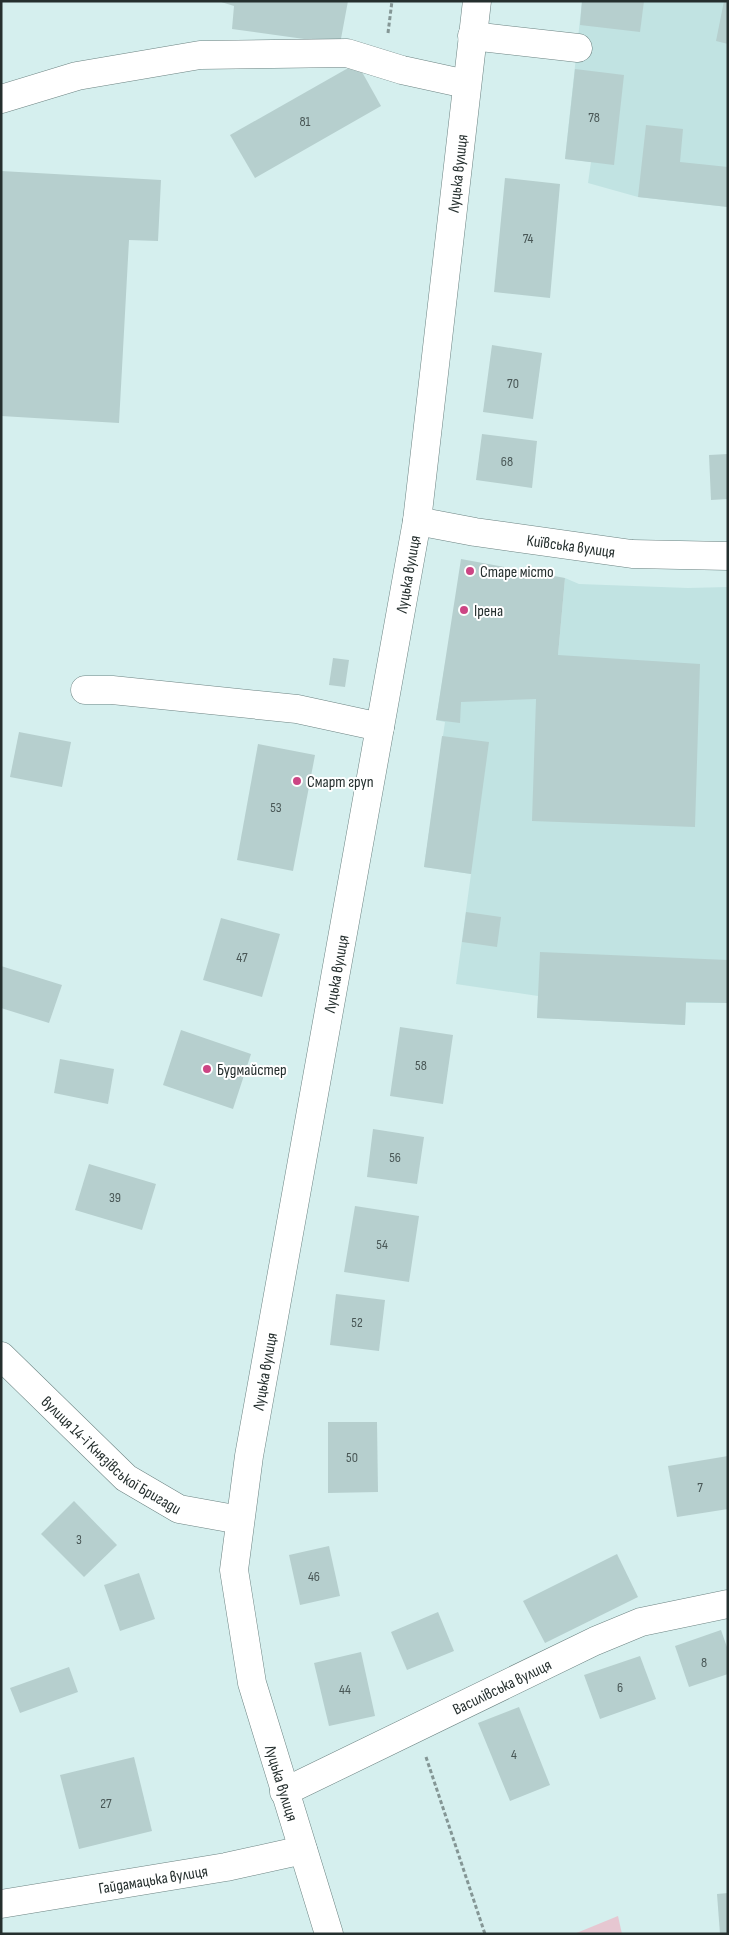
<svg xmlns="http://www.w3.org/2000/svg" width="729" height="1935" font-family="'Sofia Sans Condensed',sans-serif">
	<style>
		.built { fill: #c1e3e2 }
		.green { fill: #e6c7d1 }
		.building { fill: #b6cfce }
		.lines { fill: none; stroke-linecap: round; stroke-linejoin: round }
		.minor-casing { stroke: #6c8382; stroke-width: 29 }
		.major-casing { stroke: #6c8382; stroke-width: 29 }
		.path { stroke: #849695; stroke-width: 3; stroke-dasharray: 4 2.5; stroke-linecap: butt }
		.minor { stroke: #fff; stroke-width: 28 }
		.major { stroke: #fff; stroke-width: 28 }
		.poi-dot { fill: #cc4584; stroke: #fff; stroke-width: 2 }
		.labels { text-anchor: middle; stroke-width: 4; stroke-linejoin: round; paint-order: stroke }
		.number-label { font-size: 14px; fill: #495756 }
		.street-label { font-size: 16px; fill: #252f2e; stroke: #fff }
		.poi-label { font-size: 16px; fill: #252f2e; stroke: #fff; text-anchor: start }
	</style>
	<rect width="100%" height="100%" fill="#d5efee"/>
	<g class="built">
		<path d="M 582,1 L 728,1 L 728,207 L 638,197 L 588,183 L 591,162 L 565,159 Z"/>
		<path d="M 565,578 L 579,584 L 688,588 L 728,587 L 728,1003 L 686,1003 L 685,1025 L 537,1018 L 538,996 L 456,984 L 471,874 L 424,867 L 445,722 L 436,720 L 445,664 L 558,655 Z"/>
	</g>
	<path class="green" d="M 618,1916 L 622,1934 L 574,1934 Z"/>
	<g class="building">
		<path d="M 218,1 L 348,1 L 340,44 L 232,29 L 234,6 Z"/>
		<path d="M 582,1 L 644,1 L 640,32 L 580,25 Z"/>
		<path d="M 724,1 L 728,1 L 728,44 L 716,41 Z"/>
		<path d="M 357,63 L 381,106 L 255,178 L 230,135 Z"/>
		<path d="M 575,69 L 624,75 L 614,165 L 565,159 Z"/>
		<path d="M 646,125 L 683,129 L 680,162 L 728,167 L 728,207 L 638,197 Z"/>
		<path d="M 1,171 L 161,180 L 158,241 L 129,240 L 119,423 L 1,416 Z"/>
		<path d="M 505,178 L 560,184 L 550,298 L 494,292 Z"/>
		<path d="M 492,345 L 542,353 L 533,419 L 483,412 Z"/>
		<path d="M 482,434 L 537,441 L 532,488 L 476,480 Z"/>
		<path d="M 728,454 L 728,499 L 711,500 L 709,455 Z"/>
		<path d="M 461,559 L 565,578 L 558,655 L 700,664 L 695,827 L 532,821 L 536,699 L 461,702 L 460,723 L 436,720 Z"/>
		<path d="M 333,658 L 349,660 L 345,687 L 329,685 Z"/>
		<path d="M 19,732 L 71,742 L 62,787 L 10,777 Z"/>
		<path d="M 442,736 L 489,742 L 471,874 L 424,867 Z"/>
		<path d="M 258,744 L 315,755 L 293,871 L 237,860 Z"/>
		<path d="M 466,912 L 501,917 L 497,947 L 462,942 Z"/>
		<path d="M 221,918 L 280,934 L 262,997 L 203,980 Z"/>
		<path d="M 540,952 L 728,960 L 728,1003 L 686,1002 L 685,1025 L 537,1018 Z"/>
		<path d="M 1,966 L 62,985 L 49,1023 L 1,1008 Z"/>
		<path d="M 400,1027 L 453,1035 L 443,1104 L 390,1096 Z"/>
		<path d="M 181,1030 L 251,1054 L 233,1109 L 163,1085 Z"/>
		<path d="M 60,1059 L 114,1069 L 108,1104 L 54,1093 Z"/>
		<path d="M 373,1129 L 424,1137 L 417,1184 L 367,1177 Z"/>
		<path d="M 89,1164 L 156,1184 L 142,1230 L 75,1210 Z"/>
		<path d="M 355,1206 L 419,1216 L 409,1282 L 344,1272 Z"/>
		<path d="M 336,1294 L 385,1300 L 379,1351 L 330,1345 Z"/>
		<path d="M 328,1422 L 377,1422 L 378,1492 L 328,1493 Z"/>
		<path d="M 728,1456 L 728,1509 L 677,1517 L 668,1466 Z"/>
		<path d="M 74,1501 L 117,1545 L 84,1577 L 41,1534 Z"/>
		<path d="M 329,1546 L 340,1596 L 300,1605 L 289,1555 Z"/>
		<path d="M 617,1554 L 638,1597 L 545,1643 L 523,1601 Z"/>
		<path d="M 139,1573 L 155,1619 L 120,1631 L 104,1585 Z"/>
		<path d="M 438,1612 L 454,1651 L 407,1670 L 391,1632 Z"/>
		<path d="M 721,1630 L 728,1650 L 728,1674 L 689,1687 L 675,1646 Z"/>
		<path d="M 361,1652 L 375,1716 L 329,1726 L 314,1663 Z"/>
		<path d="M 640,1656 L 656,1699 L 600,1719 L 584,1675 Z"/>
		<path d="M 69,1667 L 78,1692 L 20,1713 L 10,1688 Z"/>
		<path d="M 519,1707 L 550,1785 L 510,1801 L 478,1723 Z"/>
		<path d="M 134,1757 L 152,1831 L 79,1849 L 60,1775 Z"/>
		<path d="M 728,1893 L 728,1934 L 720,1934 L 717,1894 Z"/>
	</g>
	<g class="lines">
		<g class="minor-casing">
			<g id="minor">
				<path d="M 472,36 L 578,48"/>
				<path d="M 1,99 L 77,76 L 200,55 L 347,53 L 402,70 L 466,84"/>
				<path id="s1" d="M 417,521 L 475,532 L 632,554 L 728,556"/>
				<path d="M 85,690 L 112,690 L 297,709 L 380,727"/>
				<path id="s2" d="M 1,1356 L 126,1478 L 179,1509 L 240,1520"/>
				<path id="s3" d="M 284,1792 L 595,1641 L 641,1622 L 728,1604"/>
				<path id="s4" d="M 1,1904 L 226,1867 L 303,1850"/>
			</g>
		</g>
		<g class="major-casing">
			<g id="major">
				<path id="s5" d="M 329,1934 L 252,1683 L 234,1570 L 249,1456 L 417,521 L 477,1"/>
			</g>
		</g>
		<g class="path">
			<path d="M 388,33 L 392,1"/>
			<path d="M 426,1757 L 485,1934"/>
		</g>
		<use href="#minor" class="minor"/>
		<use href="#major" class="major"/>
	</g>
	<g class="poi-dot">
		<circle cx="470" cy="571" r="5"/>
		<circle cx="464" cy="610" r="5"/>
		<circle cx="297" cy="781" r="5"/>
		<circle cx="207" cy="1069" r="5"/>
	</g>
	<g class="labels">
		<g class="number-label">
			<text x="594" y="122">78</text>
			<text x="305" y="126">81</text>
			<text x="528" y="243">74</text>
			<text x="513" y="388">70</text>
			<text x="507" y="466">68</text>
			<text x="276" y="812">53</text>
			<text x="242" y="962">47</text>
			<text x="421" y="1070">58</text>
			<text x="395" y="1162">56</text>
			<text x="115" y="1202">39</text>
			<text x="382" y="1249">54</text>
			<text x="357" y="1327">52</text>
			<text x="352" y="1462">50</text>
			<text x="700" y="1492">7</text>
			<text x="79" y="1544">3</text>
			<text x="314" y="1581">46</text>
			<text x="704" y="1667">8</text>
			<text x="620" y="1692">6</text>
			<text x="345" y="1694">44</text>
			<text x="514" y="1759">4</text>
			<text x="106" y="1808">27</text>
		</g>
		<g class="street-label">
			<text dy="6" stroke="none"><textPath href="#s5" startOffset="1792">Луцька вулиця</textPath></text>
			<text dy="6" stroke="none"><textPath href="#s1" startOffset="156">Київська вулиця</textPath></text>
			<text dy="6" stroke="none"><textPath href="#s5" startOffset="1388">Луцька вулиця</textPath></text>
			<text dy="6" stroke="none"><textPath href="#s5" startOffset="982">Луцька вулиця</textPath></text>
			<text dy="6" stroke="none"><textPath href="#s5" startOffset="578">Луцька вулиця</textPath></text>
			<text dy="6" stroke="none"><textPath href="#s2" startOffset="149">вулиця 14-ї Князівської Бригади</textPath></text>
			<text dy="6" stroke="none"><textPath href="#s3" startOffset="242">Василівська вулиця</textPath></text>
			<text transform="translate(282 1783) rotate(73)" y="6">Луцька вулиця</text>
			<text dy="6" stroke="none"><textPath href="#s4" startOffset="154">Гайдамацька вулиця</textPath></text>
		</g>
		<g class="poi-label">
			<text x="480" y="577">Старе місто</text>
			<text x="474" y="616">Ірена</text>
			<text x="307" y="787">Смарт груп</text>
			<text x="217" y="1075">Будмайстер</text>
		</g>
	</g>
	<rect width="729" height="1935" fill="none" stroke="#252f2e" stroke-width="5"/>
</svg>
